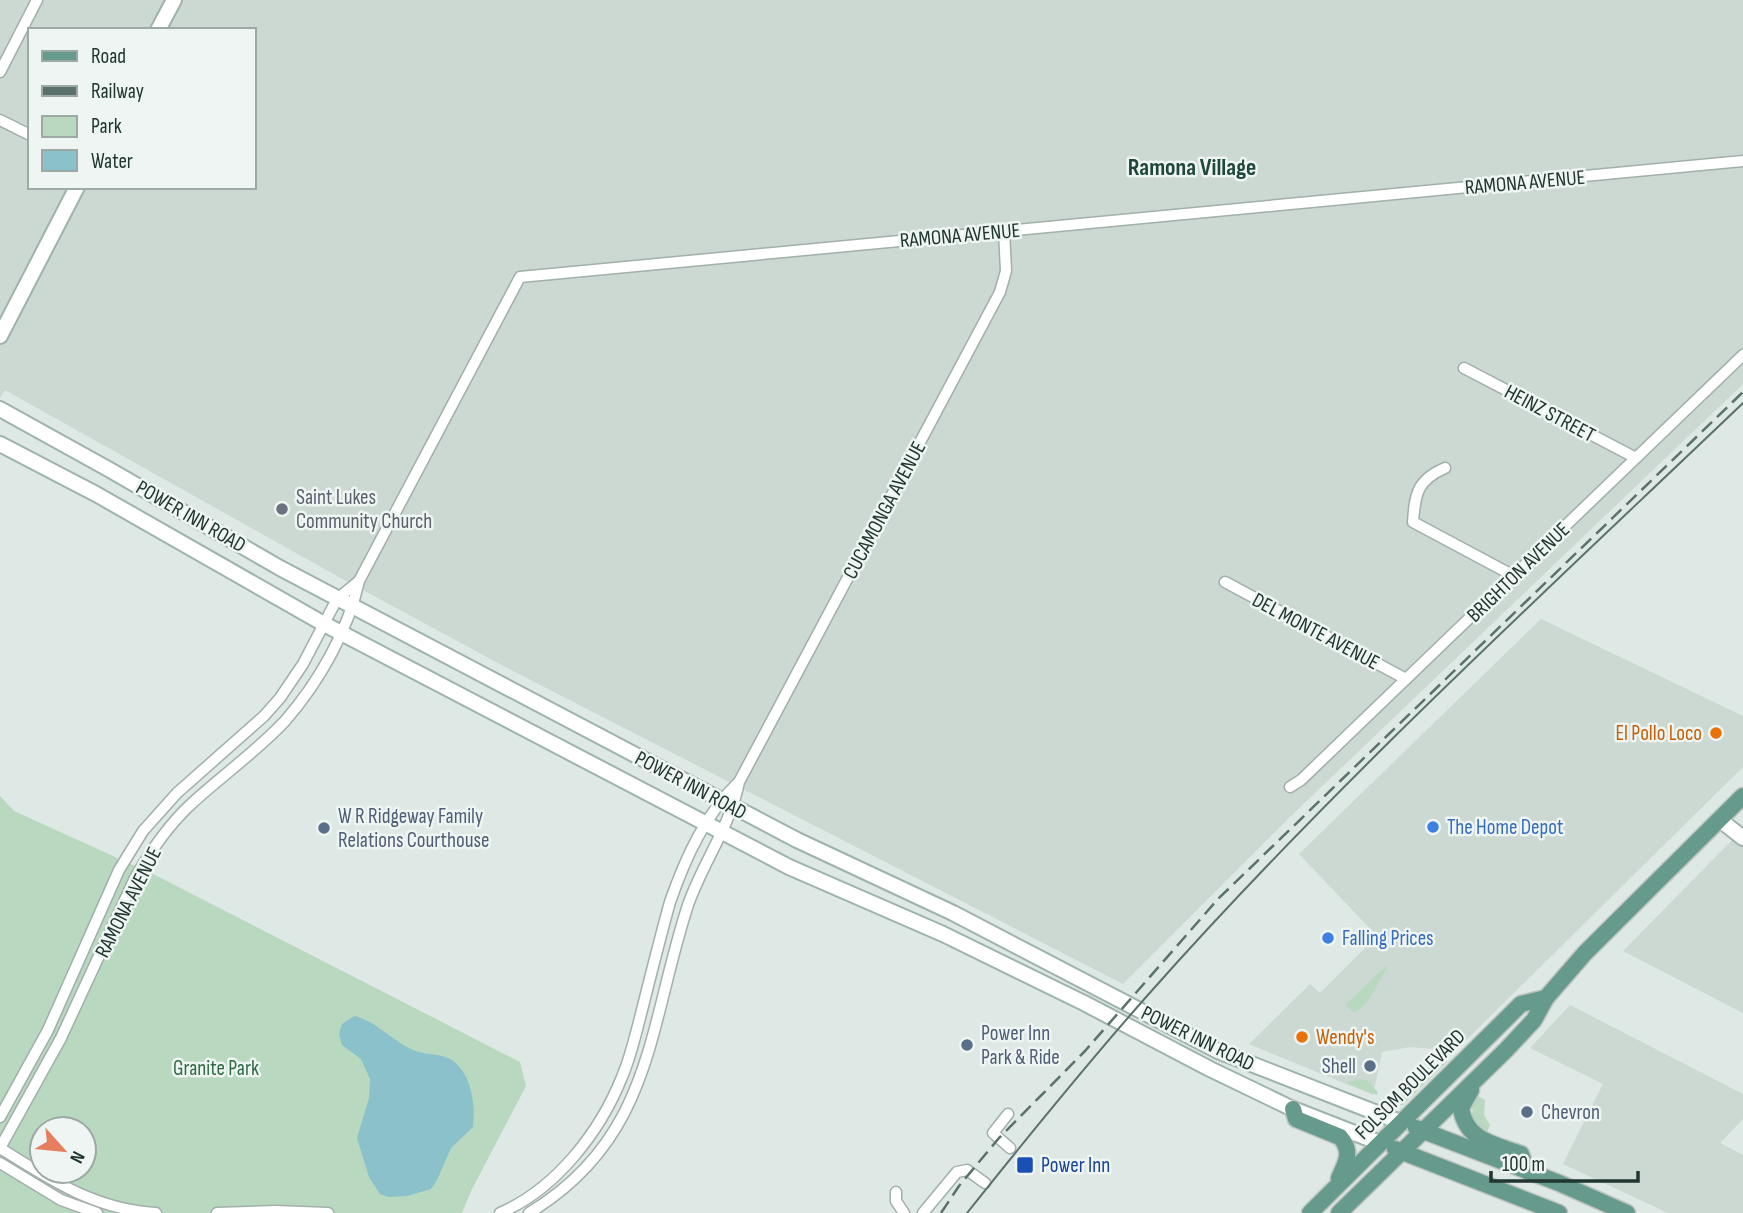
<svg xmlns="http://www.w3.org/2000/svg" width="1743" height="1213" font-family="'Sofia Sans Condensed',sans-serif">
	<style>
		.built { fill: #ccd8d2; fill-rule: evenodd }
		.green { fill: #b8d8c0; fill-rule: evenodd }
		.water { fill: #8ac1ca }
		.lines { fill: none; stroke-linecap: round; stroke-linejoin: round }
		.street-casing { stroke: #a2afaa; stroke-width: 13 }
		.secondary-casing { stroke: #9eb3ab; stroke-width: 18 }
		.primary-casing { stroke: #bcc3c1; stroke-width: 19 }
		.street { stroke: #fff; stroke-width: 10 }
		.secondary { stroke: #fff; stroke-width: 14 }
		.primary { stroke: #669a8c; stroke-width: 16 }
		.tram { stroke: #5b726c; stroke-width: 2 }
		.rail { stroke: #5b726c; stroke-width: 2.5; stroke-dasharray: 14 7; stroke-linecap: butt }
		.worship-dot { fill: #6b7280; stroke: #eef5f2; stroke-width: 2.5 }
		.food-dot { fill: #e8710a; stroke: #eef5f2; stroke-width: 2.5 }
		.shop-dot { fill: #3f7fe0; stroke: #eef5f2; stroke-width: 2.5 }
		.service-dot { fill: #5c6f8a; stroke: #eef5f2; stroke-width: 2.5 }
		.transit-dot { fill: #1a4fb4; stroke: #eef5f2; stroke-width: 2.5 }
		.labels { text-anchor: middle; stroke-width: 5; stroke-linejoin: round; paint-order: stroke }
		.street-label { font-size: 21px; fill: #213630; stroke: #eef5f2 }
		.worship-label { font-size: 21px; fill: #5b616d; stroke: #eef5f2; text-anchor: start }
		.food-label { font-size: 21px; fill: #c56008; stroke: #eef5f2; text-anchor: end }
		.service-label { font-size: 21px; fill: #4e5e75; stroke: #eef5f2; text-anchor: start }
		.shop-label { font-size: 21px; fill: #366cbe; stroke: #eef5f2; text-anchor: start }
		.park-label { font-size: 21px; fill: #2f6a44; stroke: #eef5f2 }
		.transit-label { font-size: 21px; fill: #164399; stroke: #eef5f2; text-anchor: start }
		.quarter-label { font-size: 24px; font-weight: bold; fill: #1f473c; stroke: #eef5f2 }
	</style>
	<rect width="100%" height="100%" fill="#dee8e4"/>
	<g class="built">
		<path d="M 0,0 L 1743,0 L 1743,384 L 1291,816 L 1123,984 L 513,671 L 337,576 L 5,390 L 0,398 ZM 30,30 L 254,30 L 254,187 L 30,187 Z"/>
		<path d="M 1541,619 L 1743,716 L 1743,767 L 1455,1051 L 1410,1047 L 1382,1052 L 1373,1095 L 1249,1044 L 1310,984 L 1320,993 L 1377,936 L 1299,854 Z"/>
		<path d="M 1743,829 L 1743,1013 L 1623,951 Z"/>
		<path d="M 1570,1005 L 1743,1094 L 1743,1119 L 1720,1143 L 1743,1155 L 1743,1213 L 1668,1213 L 1563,1164 L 1603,1084 L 1530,1048 Z"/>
	</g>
	<g class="green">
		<path d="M 0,796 L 14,811 L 157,876 L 520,1062 L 526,1086 L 471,1191 L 462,1213 L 0,1213 ZM 42,1129 L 84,1129 L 84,1171 L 42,1171 Z"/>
		<path d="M 1386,966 L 1387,969 C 1376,983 1371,1004 1354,1013 L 1345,1005 Z"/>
		<path d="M 1446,1060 L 1447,1062 L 1403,1105 L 1397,1105 L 1395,1100 L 1403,1093 L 1408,1098 L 1420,1085 L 1415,1080 L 1426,1069 Z"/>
		<path d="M 1358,1079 L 1369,1081 L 1378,1093 L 1377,1095 L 1346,1083 Z"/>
		<path d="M 1476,1095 L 1485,1100 L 1484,1115 L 1490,1125 L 1487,1133 L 1475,1127 L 1470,1115 L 1473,1110 L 1470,1108 Z"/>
	</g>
	<path class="water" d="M 354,1016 C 374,1020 392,1040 411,1049 C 422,1055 436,1053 448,1058 C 471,1069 476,1105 473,1127 L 451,1148 L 437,1180 L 431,1189 L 407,1196 L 388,1197 L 380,1194 L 369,1177 L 357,1138 L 369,1098 L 370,1079 L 361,1059 L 342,1045 L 339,1034 L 342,1024 Z"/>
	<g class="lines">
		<g class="street-casing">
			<g id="street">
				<path d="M 0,72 L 37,0"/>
				<path d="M 0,120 L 30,135"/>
				<path d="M 1464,368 L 1636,458"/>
				<path d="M 1445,468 C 1417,480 1415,494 1413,522 L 1514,576"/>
				<path d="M 1225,582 L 1406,679"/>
				<path d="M 1290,787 L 1301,780 L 1743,355"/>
				<path d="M 1008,1114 L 993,1133 L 1010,1148"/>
				<path d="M 0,1117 L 48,1030 L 119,870 L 143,831 L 177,793 L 264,716 L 280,698 L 303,664 L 337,599 L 359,581"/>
				<path d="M 0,1148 L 61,1038 L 135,878 C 150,852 167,827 189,806 C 220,777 256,752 285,721 C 319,682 348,631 359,581 L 520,277 L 1743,161"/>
				<path d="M 0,1148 C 49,1179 96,1210 156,1213"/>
				<path d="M 0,1163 L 61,1200 L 97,1213"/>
				<path d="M 896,1192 L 896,1201 L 904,1213"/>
				<path d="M 217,1213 L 275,1211 L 328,1213"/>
				<path d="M 500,1213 C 556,1189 600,1132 622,1077 C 631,1056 636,1033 642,1010 C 651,974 660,938 670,902 C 685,859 705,814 738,783"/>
				<path d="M 529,1213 C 653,1138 648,1027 688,905 C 703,862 730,827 739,782 L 1000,292 L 1006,271 L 1004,231"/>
				<path d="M 923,1213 L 957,1172 L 967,1170 L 985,1183"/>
			</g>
		</g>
		<g class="secondary-casing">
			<g id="secondary">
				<path d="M 158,30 L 174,0"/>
				<path d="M 0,336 L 77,187"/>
				<path d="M 0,409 L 110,470 L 280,568 L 797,840 L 953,913 L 1218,1051 L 1400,1122"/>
				<path d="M 0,444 L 96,494 L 324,624 L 789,867 L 943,934 L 1084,1003 L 1210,1069 L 1293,1109 L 1380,1143"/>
				<path d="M 1720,820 L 1743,838"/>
			</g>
		</g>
		<g class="primary-casing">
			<g id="primary">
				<path d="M 1471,1090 L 1461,1108 C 1466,1141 1494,1144 1521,1154 L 1527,1171"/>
				<path d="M 1293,1109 L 1296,1119 L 1340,1137 C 1353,1151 1346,1163 1339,1178"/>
				<path d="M 1416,1128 L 1559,1183 L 1627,1213"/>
				<path d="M 1395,1149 L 1559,1213"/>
				<path d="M 1310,1213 L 1521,1004 L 1546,998"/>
				<path d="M 1339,1213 L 1506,1050 L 1534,1020 L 1546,998 L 1585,953 L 1743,796"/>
			</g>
		</g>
		<use href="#street" class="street"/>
		<use href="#secondary" class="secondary"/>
		<use href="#primary" class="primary"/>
		<path class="tram" d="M 967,1213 C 1026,1139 1085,1066 1147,996 C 1333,786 1541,596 1743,403"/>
		<path class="rail" d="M 941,1213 L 959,1186 L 999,1138 L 1085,1051 L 1218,899 L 1743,392"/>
	</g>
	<circle class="worship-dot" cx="282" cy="509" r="7"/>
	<g class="food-dot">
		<circle cx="1716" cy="733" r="7"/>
		<circle cx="1302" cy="1037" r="7"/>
	</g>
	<g class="shop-dot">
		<circle cx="1433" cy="827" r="7"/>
		<circle cx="1328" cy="938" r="7"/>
	</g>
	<g class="service-dot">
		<circle cx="324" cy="828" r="7"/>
		<circle cx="967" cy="1045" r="7"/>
		<circle cx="1370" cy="1066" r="7"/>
		<circle cx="1527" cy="1112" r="7"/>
	</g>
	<rect class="transit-dot" x="1016" y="1156" width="18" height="18" rx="3.5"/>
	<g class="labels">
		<g class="street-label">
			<text transform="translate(1525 182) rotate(-5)" y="7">RAMONA AVENUE</text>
			<text transform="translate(960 235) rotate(-5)" y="7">RAMONA AVENUE</text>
			<text transform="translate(1550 413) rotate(28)" y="7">HEINZ STREET</text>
			<text transform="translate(884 510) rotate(-62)" y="7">CUCAMONGA AVENUE</text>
			<text transform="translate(191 516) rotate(30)" y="7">POWER INN ROAD</text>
			<text transform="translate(1518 572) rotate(-44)" y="7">BRIGHTON AVENUE</text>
			<text transform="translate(1316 631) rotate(28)" y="7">DEL MONTE AVENUE</text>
			<text transform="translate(691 785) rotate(28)" y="7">POWER INN ROAD</text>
			<text transform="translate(128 902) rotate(-63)" y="7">RAMONA AVENUE</text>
			<text transform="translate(1198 1038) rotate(26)" y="7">POWER INN ROAD</text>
			<text transform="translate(1410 1084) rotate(-45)" y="7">FOLSOM BOULEVARD</text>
		</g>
		<g class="worship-label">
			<text x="296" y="504">Saint Lukes<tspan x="296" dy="24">Community Church</tspan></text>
		</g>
		<g class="food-label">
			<text x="1702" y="740">El Pollo Loco</text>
			<text x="1316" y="1044" text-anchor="start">Wendy's</text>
		</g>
		<g class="service-label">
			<text x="338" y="823">W R Ridgeway Family<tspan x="338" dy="24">Relations Courthouse</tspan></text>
			<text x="981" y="1040">Power Inn<tspan x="981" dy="24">Park &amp; Ride</tspan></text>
			<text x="1356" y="1073" text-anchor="end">Shell</text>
			<text x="1541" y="1119">Chevron</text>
		</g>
		<g class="shop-label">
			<text x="1447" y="834">The Home Depot</text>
			<text x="1342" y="945">Falling Prices</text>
		</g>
		<g class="park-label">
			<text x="216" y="1075">Granite Park</text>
		</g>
		<g class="transit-label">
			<text x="1041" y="1172">Power Inn</text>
		</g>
		<g class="quarter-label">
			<text x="1192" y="175">Ramona Village</text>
		</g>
	</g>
	<rect x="28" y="28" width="228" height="161" fill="#eef5f2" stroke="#9ca9a4" stroke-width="2"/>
	<rect x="42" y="51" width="35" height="10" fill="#669a8c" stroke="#9ca9a4" stroke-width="2"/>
	<text x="91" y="63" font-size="21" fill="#213630">Road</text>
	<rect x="42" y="86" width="35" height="10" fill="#5b726c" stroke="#9ca9a4" stroke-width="2"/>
	<text x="91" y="98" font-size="21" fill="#213630">Railway</text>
	<rect x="42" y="116" width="35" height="21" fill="#b8d8c0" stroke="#9ca9a4" stroke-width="2"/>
	<text x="91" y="133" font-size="21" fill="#213630">Park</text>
	<rect x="42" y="150" width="35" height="21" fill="#8ac1ca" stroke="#9ca9a4" stroke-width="2"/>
	<text x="91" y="168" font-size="21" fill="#213630">Water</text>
	<g transform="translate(63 1150) rotate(117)"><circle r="33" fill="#eef5f2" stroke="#9ca9a4" stroke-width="2"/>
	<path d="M0-5L12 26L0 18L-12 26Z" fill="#e67d5e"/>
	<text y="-10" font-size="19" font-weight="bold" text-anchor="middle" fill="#213630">N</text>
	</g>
	<path d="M1491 1171v10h147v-10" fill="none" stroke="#213630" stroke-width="3.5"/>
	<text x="1502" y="1171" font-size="21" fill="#213630" stroke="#eef5f2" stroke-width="5" paint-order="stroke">100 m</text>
</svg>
